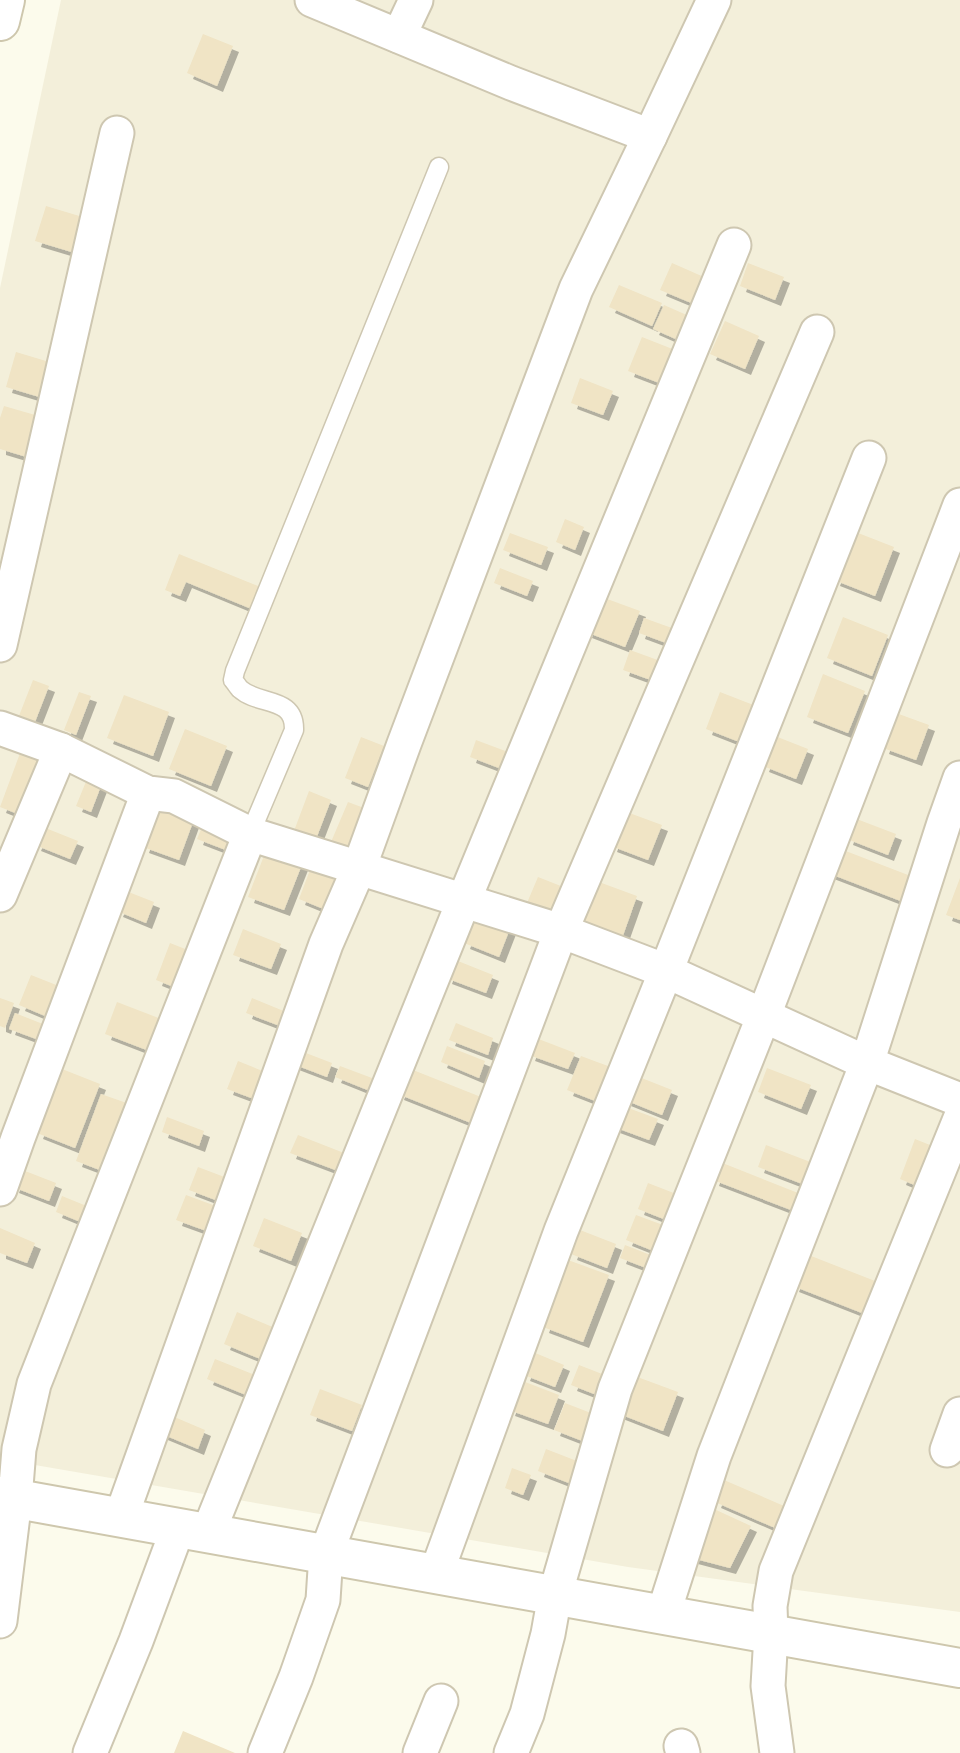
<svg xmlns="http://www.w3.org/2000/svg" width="960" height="1753" font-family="Helvetica,sans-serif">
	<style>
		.residential { fill: #f3efda }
		.building { fill: #f0e4c5; filter: url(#shadow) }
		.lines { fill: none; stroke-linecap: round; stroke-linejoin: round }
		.lane-casing { stroke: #cec7b1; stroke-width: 21 }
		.street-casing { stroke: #cec7b1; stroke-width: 37 }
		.secondary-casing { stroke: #cec7ad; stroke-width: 42 }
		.lane { stroke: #fff; stroke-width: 18 }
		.street { stroke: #fff; stroke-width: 33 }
		.secondary { stroke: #fff; stroke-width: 38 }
	</style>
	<defs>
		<filter id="shadow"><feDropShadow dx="6" dy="6" stdDeviation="0" flood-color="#0004"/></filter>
	</defs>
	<rect width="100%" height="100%" fill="#fcfbec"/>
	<path class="residential" d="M 61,0 L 960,0 L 960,1612 L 628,1567 L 0,1459 L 0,288 Z"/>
	<g class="building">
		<path d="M 203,34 L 233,46 L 217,86 L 187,73 Z"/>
		<path d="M 46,206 L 86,218 L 75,253 L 35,241 Z"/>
		<path d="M 672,263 L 713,281 L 701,307 L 660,290 Z"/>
		<path d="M 748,263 L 784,277 L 775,300 L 740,286 Z"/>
		<path d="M 619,285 L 662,303 L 652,326 L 609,307 Z"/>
		<path d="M 664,305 L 698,320 L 687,344 L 653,329 Z"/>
		<path d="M 725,321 L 759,336 L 745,369 L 710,354 Z"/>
		<path d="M 642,337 L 675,350 L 662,384 L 628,371 Z"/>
		<path d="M 16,352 L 56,364 L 46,399 L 6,387 Z"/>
		<path d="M 580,378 L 613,391 L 603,415 L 571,403 Z"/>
		<path d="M 4,406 L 42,417 L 30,458 L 0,449 L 0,418 Z"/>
		<path d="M 565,519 L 584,527 L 575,550 L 556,542 Z"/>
		<path d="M 853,531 L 894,547 L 875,596 L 834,580 Z"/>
		<path d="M 510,533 L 548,547 L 541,565 L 503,550 Z"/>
		<path d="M 179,554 L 263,588 L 254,610 L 186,582 L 180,596 L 165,590 Z"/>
		<path d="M 500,568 L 533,581 L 527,596 L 494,583 Z"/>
		<path d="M 599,596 L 640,611 L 625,647 L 586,632 Z"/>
		<path d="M 843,617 L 888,635 L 872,676 L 827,658 Z"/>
		<path d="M 644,618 L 683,632 L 677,647 L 639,633 Z"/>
		<path d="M 630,650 L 666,663 L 659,683 L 623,670 Z"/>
		<path d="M 823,674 L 865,691 L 848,733 L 807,717 Z"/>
		<path d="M 33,680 L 49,686 L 33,727 L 17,721 Z"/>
		<path d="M 79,692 L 91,696 L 76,735 L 64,730 Z"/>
		<path d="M 720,692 L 756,706 L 742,743 L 706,729 Z"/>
		<path d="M 124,695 L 169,712 L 153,756 L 107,738 Z"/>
		<path d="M 896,713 L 929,725 L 916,760 L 883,748 Z"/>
		<path d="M 185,729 L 227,746 L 211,786 L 169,769 Z"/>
		<path d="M 775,736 L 808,749 L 796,779 L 763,766 Z"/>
		<path d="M 361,737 L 384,746 L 368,787 L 345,778 Z"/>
		<path d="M 476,740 L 519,756 L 512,773 L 470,757 Z"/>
		<path d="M 22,748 L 51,759 L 28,818 L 0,807 Z"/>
		<path d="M 92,767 L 106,773 L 91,812 L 76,806 Z"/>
		<path d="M 309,791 L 331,800 L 316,839 L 294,831 Z"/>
		<path d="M 348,802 L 372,811 L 355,852 L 331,842 Z"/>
		<path d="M 158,808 L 193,822 L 179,860 L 143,847 Z"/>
		<path d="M 624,811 L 662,825 L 648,860 L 611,846 Z"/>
		<path d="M 854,818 L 896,834 L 888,855 L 847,839 Z"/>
		<path d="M 205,820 L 239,833 L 231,852 L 197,839 Z"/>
		<path d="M 43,827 L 78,841 L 70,859 L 35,845 Z"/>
		<path d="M 267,848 L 303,862 L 284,910 L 248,897 Z"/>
		<path d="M 838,848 L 921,880 L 911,905 L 828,873 Z"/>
		<path d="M 310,870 L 347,885 L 336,914 L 299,899 Z"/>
		<path d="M 538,877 L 576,892 L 562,925 L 524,910 Z"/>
		<path d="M 960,878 L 960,920 L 946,915 Z"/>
		<path d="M 599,882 L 637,896 L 621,941 L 583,926 Z"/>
		<path d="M 126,891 L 154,902 L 146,923 L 117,911 Z"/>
		<path d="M 476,912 L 511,926 L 499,957 L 464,943 Z"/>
		<path d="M 243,929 L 281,944 L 271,969 L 233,955 Z"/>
		<path d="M 170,943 L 198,954 L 184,991 L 156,980 Z"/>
		<path d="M 453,959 L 493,975 L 486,993 L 446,978 Z"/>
		<path d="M 31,975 L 69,990 L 57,1021 L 19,1005 Z"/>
		<path d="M 0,998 L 14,1003 L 5,1028 L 0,1026 Z"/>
		<path d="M 252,998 L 286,1012 L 280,1026 L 246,1013 Z"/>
		<path d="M 117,1002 L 169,1022 L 157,1054 L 105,1034 Z"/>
		<path d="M 15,1013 L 53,1028 L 47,1043 L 9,1029 Z"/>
		<path d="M 456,1023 L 493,1038 L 488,1055 L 449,1040 Z"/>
		<path d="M 536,1038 L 575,1053 L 568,1069 L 529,1055 Z"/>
		<path d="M 447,1046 L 485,1061 L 479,1078 L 441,1062 Z"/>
		<path d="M 298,1050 L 332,1063 L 327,1077 L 293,1064 Z"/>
		<path d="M 581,1056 L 616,1069 L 603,1104 L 567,1090 Z"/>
		<path d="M 238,1061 L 275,1076 L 265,1103 L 227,1089 Z"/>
		<path d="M 340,1066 L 380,1081 L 375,1093 L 335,1077 Z"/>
		<path d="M 408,1068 L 481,1097 L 471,1123 L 398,1094 Z"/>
		<path d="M 767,1068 L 811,1085 L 801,1109 L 758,1092 Z"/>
		<path d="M 62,1069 L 100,1084 L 75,1148 L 37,1133 Z"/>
		<path d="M 634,1075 L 672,1090 L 662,1115 L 625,1100 Z"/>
		<path d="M 101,1094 L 138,1107 L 113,1175 L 76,1161 Z"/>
		<path d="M 623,1106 L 658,1119 L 649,1140 L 614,1127 Z"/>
		<path d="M 167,1117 L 204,1131 L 199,1146 L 162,1132 Z"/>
		<path d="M 298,1135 L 344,1153 L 338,1171 L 290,1153 Z"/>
		<path d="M 915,1139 L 940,1149 L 924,1189 L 900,1179 Z"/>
		<path d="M 766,1145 L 813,1163 L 805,1185 L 758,1167 Z"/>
		<path d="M 720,1162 L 798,1193 L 791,1210 L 713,1180 Z"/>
		<path d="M 198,1167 L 235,1181 L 226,1204 L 189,1190 Z"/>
		<path d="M 20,1169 L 56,1183 L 49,1201 L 13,1187 Z"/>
		<path d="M 648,1183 L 684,1197 L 674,1223 L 638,1209 Z"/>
		<path d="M 186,1195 L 221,1208 L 212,1233 L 176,1220 Z"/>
		<path d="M 62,1196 L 94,1209 L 88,1225 L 56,1212 Z"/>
		<path d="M 636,1215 L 671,1228 L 661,1254 L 626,1240 Z"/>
		<path d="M 264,1218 L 302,1233 L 291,1261 L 253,1246 Z"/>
		<path d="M 0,1228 L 35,1243 L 27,1263 L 0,1253 Z"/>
		<path d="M 580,1230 L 616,1244 L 607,1268 L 571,1254 Z"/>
		<path d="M 625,1245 L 658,1258 L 654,1271 L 620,1258 Z"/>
		<path d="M 806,1254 L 875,1281 L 862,1313 L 793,1286 Z"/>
		<path d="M 568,1260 L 609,1275 L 583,1342 L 543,1327 Z"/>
		<path d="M 237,1312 L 275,1328 L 263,1360 L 224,1344 Z"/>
		<path d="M 533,1352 L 564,1365 L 555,1387 L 524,1375 Z"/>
		<path d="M 215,1359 L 255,1375 L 246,1395 L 207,1379 Z"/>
		<path d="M 579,1365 L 615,1379 L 607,1399 L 571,1385 Z"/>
		<path d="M 632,1375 L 678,1392 L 663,1431 L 617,1413 Z"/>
		<path d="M 520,1380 L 559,1395 L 548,1424 L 509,1410 Z"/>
		<path d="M 320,1389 L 362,1405 L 352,1431 L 310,1415 Z"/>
		<path d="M 565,1403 L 596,1415 L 585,1442 L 554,1430 Z"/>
		<path d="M 165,1413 L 205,1430 L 198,1449 L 157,1432 Z"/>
		<path d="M 546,1449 L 582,1463 L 574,1485 L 538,1471 Z"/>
		<path d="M 512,1468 L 531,1475 L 523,1495 L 505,1488 Z"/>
		<path d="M 724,1480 L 798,1512 L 789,1534 L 715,1502 Z"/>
		<path d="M 714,1509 L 751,1526 L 730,1568 L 692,1558 Z"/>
		<path d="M 183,1731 L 235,1753 L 174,1753 Z"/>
	</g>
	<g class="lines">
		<g class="lane-casing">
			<path id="lane" d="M 250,834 L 294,730 C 295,696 259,706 240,689 C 239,688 234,681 233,680 L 235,671 L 439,167"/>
		</g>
		<g class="street-casing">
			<g id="street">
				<path d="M 312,0 L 511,83 L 650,136"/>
				<path d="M 399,36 L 416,0"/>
				<path d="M 0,645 L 117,133"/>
				<path d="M 0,728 L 61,750 L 148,793 L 174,796 L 250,834 L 561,931 L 666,971 L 867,1063 L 960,1100"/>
				<path d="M 0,895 L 61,750"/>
				<path d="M 0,1189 L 18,1138 L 148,793"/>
				<path d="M 947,1450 L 960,1414"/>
				<path d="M 121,1517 L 326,944 L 359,868 L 404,744 L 576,289 L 650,136 L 714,0"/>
				<path d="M 208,1533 L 464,900 L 734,245"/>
				<path d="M 436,1574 L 561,1231 L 666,971 L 869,458"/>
				<path d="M 663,1615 L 714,1456 L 867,1063 L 944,823 L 960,778"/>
				<path d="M 0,1621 L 15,1499 L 19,1449 L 34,1384 L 250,834"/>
				<path d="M 681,1746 L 683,1753"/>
				<path d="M 90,1753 L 136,1641 L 178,1528"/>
				<path d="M 265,1753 L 296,1677 L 323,1600 L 326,1554 L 561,931 L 817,332"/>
				<path d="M 420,1753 L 441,1701"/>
				<path d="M 511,1753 L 527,1714 L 548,1634 L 555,1595 L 615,1389 L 764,1015 L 960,505"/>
				<path d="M 777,1753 L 768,1686 L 771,1634 L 770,1606 L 776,1571 L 960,1119"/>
			</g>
		</g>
		<g class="secondary-casing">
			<g id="secondary">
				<path d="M 0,21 L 5,0"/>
				<path d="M 0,1496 L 960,1668"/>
			</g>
		</g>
		<use href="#lane" class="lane"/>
		<use href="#street" class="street"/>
		<use href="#secondary" class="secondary"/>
	</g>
</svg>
